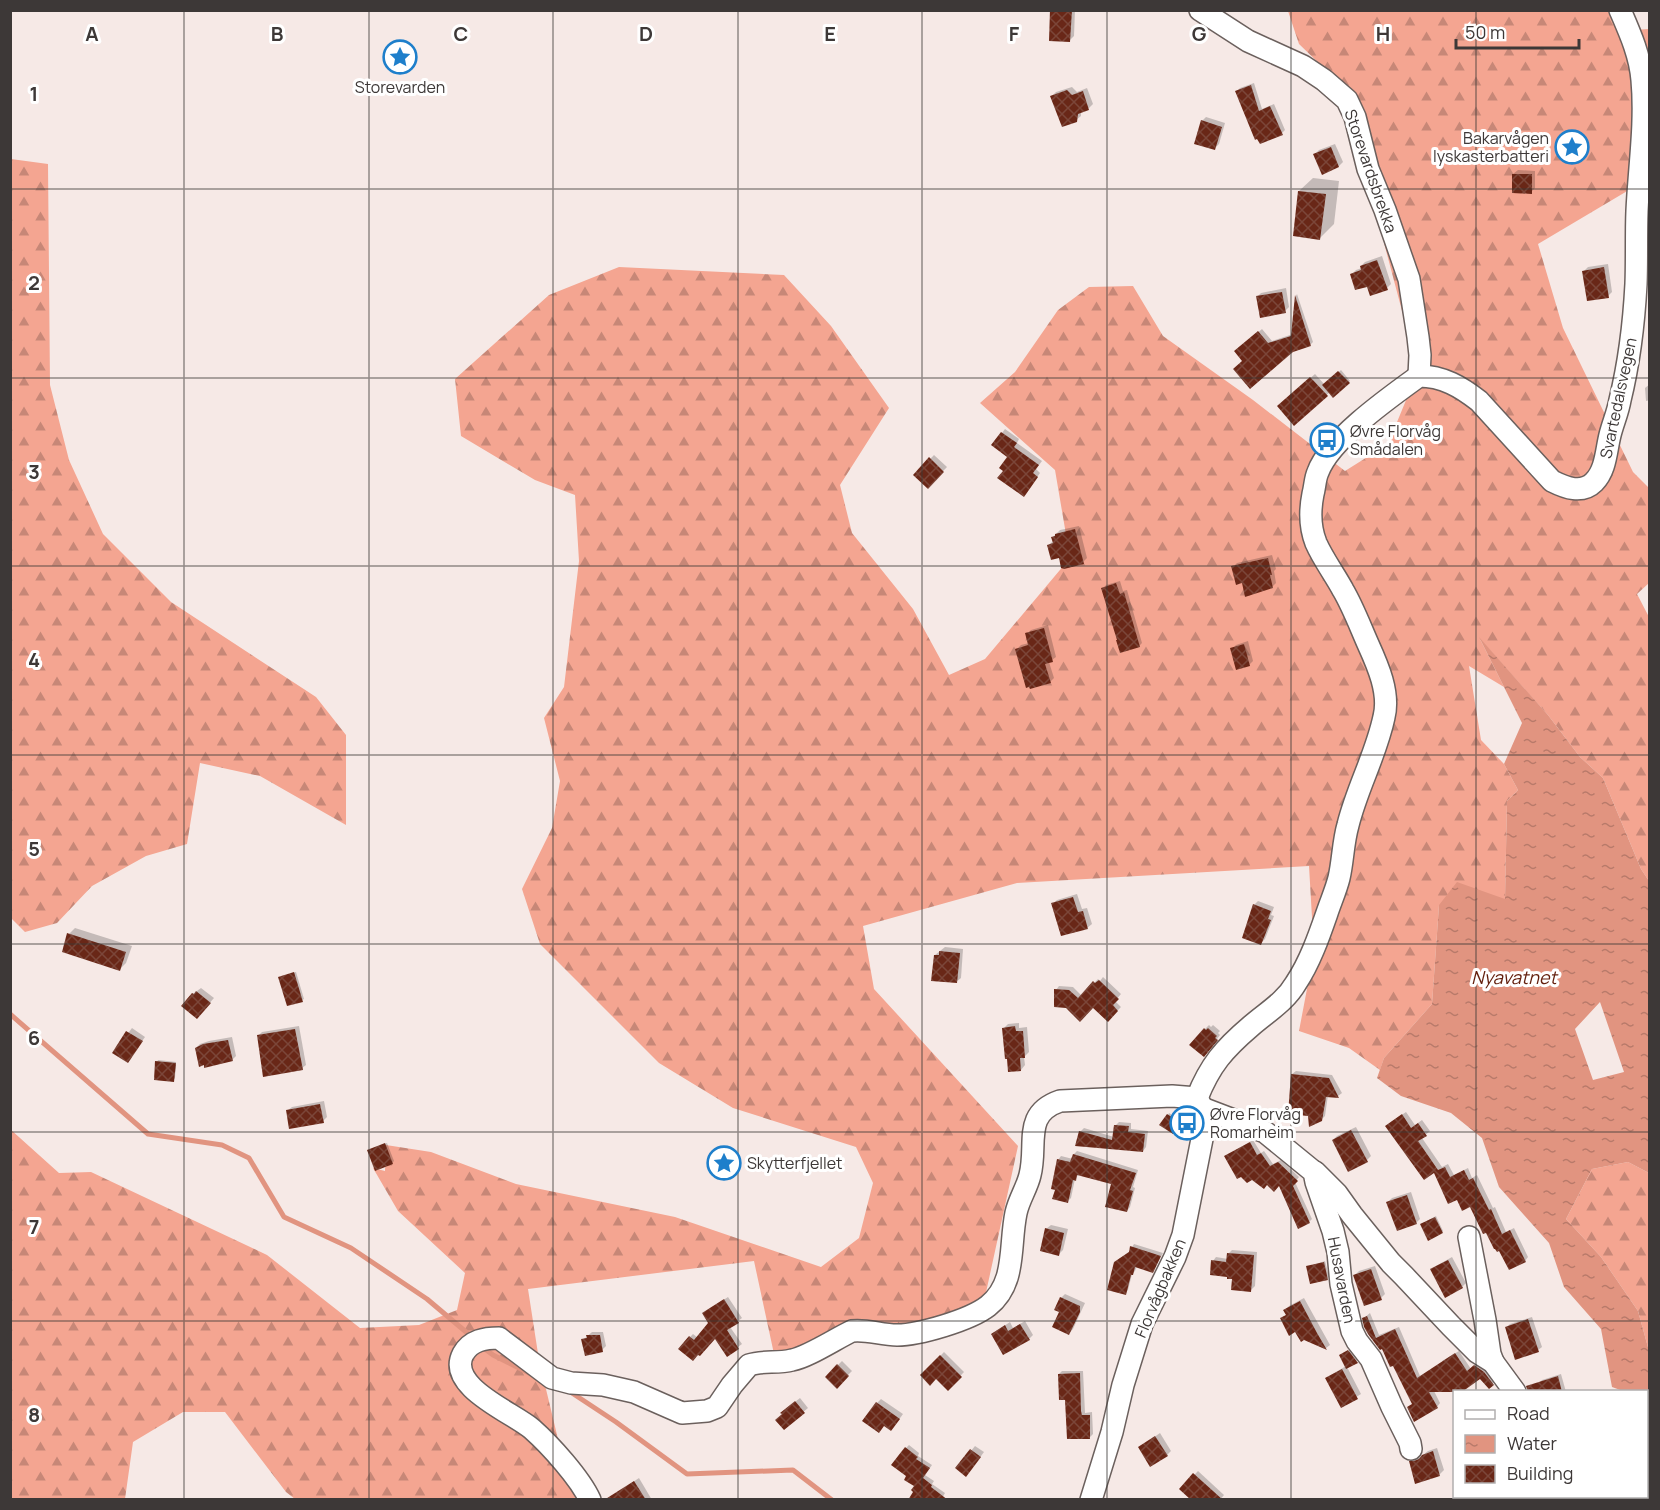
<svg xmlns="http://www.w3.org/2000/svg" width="1660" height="1510" font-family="Manrope,sans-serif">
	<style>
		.forest { fill: url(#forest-firs) }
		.water { fill: url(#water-ripples); fill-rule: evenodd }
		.shadow { fill: #0003 }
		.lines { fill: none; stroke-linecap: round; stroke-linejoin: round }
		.stream { stroke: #e19480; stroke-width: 5 }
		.building { fill: url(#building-cross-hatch) }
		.minor-casing { stroke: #6b605d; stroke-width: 24 }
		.minor { stroke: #fff; stroke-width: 21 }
		.grid { fill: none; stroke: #3d3837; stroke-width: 1.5; stroke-opacity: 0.55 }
		.labels { text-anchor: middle; stroke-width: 6; stroke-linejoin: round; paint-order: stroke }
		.poi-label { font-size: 16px; fill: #3d3837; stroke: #fff; text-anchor: start }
		.street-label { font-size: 16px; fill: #3d3837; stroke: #fff }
		.water-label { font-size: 18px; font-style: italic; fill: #631f0d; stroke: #fff }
		.grid-label { font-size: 20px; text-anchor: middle; font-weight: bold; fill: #3d3837; stroke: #fff; stroke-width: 6; stroke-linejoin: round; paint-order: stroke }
	</style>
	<defs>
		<pattern id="forest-firs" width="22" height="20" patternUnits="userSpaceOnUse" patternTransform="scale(1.5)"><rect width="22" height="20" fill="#f4a591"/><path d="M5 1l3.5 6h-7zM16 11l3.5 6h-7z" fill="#c78777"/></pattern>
		<pattern id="water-ripples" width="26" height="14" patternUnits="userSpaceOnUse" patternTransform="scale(1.5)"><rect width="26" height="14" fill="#e19480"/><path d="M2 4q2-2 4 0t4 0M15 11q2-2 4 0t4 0" fill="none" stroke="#b87a6a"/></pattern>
		<pattern id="building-cross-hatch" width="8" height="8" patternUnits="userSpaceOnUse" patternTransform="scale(1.5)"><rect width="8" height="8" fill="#692717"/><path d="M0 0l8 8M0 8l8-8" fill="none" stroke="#7b4639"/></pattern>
	</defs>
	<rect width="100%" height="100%" fill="#f6e9e6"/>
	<g class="forest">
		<path d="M 1288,11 L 1623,11 L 1634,30 L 1649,29 L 1649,88 L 1634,187 L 1538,244 L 1563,328 L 1633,472 L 1649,488 L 1649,583 L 1637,594 L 1650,619 L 1649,881 L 1641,869 L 1603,778 L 1580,757 L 1548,715 L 1480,639 L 1504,687 L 1469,666 L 1481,740 L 1504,764 L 1518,790 L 1507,801 L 1505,899 L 1439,905 L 1432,1004 L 1384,1058 L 1380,1070 L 1349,1048 L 1299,1031 L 1314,952 L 1309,866 L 1017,883 L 863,926 L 874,989 L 1018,1146 L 985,1297 L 923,1330 L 774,1354 L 754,1261 L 528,1289 L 539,1360 L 564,1464 L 583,1500 L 295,1499 L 286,1492 L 225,1412 L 183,1412 L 133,1442 L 125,1499 L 11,1499 L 10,1129 L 59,1173 L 91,1172 L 267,1255 L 360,1328 L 419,1325 L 457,1310 L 465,1273 L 398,1211 L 373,1168 L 385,1171 L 386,1145 L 431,1152 L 516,1184 L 675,1217 L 821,1267 L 859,1238 L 873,1183 L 856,1147 L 733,1108 L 659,1063 L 540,944 L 522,889 L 552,828 L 560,781 L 544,718 L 564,687 L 579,561 L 575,495 L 535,480 L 461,436 L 455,379 L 549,295 L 619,267 L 784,275 L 831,326 L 889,408 L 840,485 L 852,533 L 913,609 L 949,675 L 985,659 L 1070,558 L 1055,470 L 980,403 L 1015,372 L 1058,310 L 1089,287 L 1133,286 L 1163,336 L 1253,400 L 1345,471 L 1388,444 L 1418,371 L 1384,243 L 1387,208 L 1361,104 L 1299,44 Z"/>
		<path d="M 11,159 L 48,164 L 50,385 L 69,460 L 103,534 L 171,602 L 316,697 L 346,735 L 346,825 L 260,776 L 200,763 L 187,844 L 146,856 L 92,886 L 57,923 L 25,932 L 10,917 Z"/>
		<path d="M 1628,1162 L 1649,1173 L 1649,1351 L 1638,1311 L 1601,1257 L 1566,1219 L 1592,1169 Z"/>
	</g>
	<path class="water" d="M 1479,637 L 1548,715 L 1580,757 L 1603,778 L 1641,869 L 1649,881 L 1649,1173 L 1628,1162 L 1592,1169 L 1566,1219 L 1601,1257 L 1638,1311 L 1649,1351 L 1649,1423 L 1647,1417 L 1646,1392 L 1623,1391 L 1612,1387 L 1601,1329 L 1564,1287 L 1549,1243 L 1499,1187 L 1482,1138 L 1451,1113 L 1401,1096 L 1377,1078 L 1384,1058 L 1432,1004 L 1439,905 L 1457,882 L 1505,899 L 1507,801 L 1518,790 L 1504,764 L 1522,723 ZM 1600,1002 L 1624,1072 L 1593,1080 L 1575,1029 Z"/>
	<g class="shadow">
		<path d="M 1052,10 L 1075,10 L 1074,36 L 1070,40 Z"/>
		<path d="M 1254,83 L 1262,109 L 1274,104 L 1285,130 L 1282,133 L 1237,91 L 1240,88 Z"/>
		<path d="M 1072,87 L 1077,92 L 1087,88 L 1093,104 L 1089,108 L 1081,111 L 1081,116 L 1076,120 L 1052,96 L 1056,92 Z"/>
		<path d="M 1206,117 L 1225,123 L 1219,144 L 1215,148 L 1202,121 Z"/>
		<path d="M 1335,144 L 1343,162 L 1339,166 L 1315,154 L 1319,150 Z"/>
		<path d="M 1518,170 L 1535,171 L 1535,188 L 1531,192 L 1513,174 Z"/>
		<path d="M 1313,178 L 1339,181 L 1334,224 L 1320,238 L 1299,191 Z"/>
		<path d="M 1382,256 L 1391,284 L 1387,288 L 1368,285 L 1352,274 L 1356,270 L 1362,268 L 1361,266 L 1365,262 Z"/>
		<path d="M 1608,264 L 1612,292 L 1608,296 L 1584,271 L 1588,267 Z"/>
		<path d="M 1286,288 L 1289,307 L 1285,311 L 1257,297 L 1261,293 Z"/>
		<path d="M 1297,294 L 1313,342 L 1310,345 L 1244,361 L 1236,351 L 1262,329 L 1272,341 L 1293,334 L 1296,296 Z"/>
		<path d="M 1341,370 L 1350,381 L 1333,396 L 1330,392 L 1294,424 L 1283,402 L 1315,374 L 1325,385 Z"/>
		<path d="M 1650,384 L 1650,400 L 1646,401 L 1645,388 Z"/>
		<path d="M 1005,429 L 1019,439 L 1017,443 L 1042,461 L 1036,469 L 1040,473 L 1027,492 L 1005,471 L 1009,456 L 1002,433 Z"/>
		<path d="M 934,455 L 947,467 L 928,487 L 915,475 Z"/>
		<path d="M 1079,526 L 1087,558 L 1083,562 L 1060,556 L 1049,545 L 1053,541 L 1053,537 L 1060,530 Z"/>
		<path d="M 1272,555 L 1276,569 L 1274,571 L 1276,583 L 1272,587 L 1243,581 L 1233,567 L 1237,563 Z"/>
		<path d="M 1120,581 L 1123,591 L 1127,590 L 1142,643 L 1139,646 L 1103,589 L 1106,585 Z"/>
		<path d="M 1048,625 L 1056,657 L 1049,662 L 1054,678 L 1050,682 L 1017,649 L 1021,645 L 1029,643 L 1027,634 L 1031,630 Z"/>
		<path d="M 1248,641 L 1253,661 L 1249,665 L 1232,649 L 1236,645 Z"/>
		<path d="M 1077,894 L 1082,909 L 1087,908 L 1092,924 L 1087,928 L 1053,904 L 1057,900 Z"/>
		<path d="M 1258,901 L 1274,907 L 1271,915 L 1274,916 L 1265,939 L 1261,943 L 1254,905 Z"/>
		<path d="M 75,928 L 132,946 L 126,963 L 120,969 L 69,934 Z"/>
		<path d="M 945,947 L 963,949 L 961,978 L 956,982 L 935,955 Z"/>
		<path d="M 296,972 L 304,999 L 302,1000 L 280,977 Z"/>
		<path d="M 1103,977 L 1121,994 L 1115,1001 L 1121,1007 L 1108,1020 L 1093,1006 L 1056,990 L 1059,986 L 1073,987 L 1082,996 L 1098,979 L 1100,981 Z"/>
		<path d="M 201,988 L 214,998 L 201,1013 L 193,994 Z"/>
		<path d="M 1019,1023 L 1019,1028 L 1027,1027 L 1029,1052 L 1024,1057 L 1025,1065 L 1021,1070 L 1004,1028 L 1008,1024 Z"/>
		<path d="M 1209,1025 L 1211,1027 L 1213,1025 L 1220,1031 L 1218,1033 L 1220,1035 L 1208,1051 L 1205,1029 Z"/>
		<path d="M 299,1026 L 306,1065 L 302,1068 L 258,1036 L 262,1032 Z"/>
		<path d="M 132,1028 L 145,1037 L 128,1061 L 114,1052 Z"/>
		<path d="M 232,1037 L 236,1056 L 232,1060 L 205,1064 L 196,1048 L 200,1044 L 209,1041 Z"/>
		<path d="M 158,1060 L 176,1062 L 175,1078 L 173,1080 L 157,1062 Z"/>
		<path d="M 1296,1071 L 1332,1075 L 1342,1093 L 1338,1096 L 1328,1095 L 1325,1116 L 1321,1120 L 1309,1114 L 1292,1074 Z"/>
		<path d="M 324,1101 L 327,1117 L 323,1121 L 287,1111 L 292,1107 Z"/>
		<path d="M 1406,1112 L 1415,1125 L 1422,1120 L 1430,1131 L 1422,1138 L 1442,1167 L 1448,1164 L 1454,1175 L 1468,1168 L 1472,1178 L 1477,1175 L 1493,1208 L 1495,1207 L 1506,1232 L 1514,1228 L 1528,1257 L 1525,1261 L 1500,1249 L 1471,1204 L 1457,1198 L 1391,1122 Z"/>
		<path d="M 1169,1113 L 1181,1121 L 1174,1131 L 1168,1115 Z"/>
		<path d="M 1119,1122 L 1131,1123 L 1131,1129 L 1148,1131 L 1146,1147 L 1143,1151 L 1080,1132 L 1084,1128 L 1114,1137 L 1115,1126 Z"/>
		<path d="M 1356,1127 L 1371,1156 L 1367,1160 L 1333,1140 L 1337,1136 Z"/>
		<path d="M 1253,1140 L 1261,1153 L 1264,1151 L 1273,1164 L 1281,1160 L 1299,1177 L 1295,1182 L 1312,1219 L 1309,1222 L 1279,1184 L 1229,1154 Z"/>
		<path d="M 387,1143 L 394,1161 L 392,1163 L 369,1150 Z"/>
		<path d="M 1077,1151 L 1138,1170 L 1133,1187 L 1135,1188 L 1130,1207 L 1127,1211 L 1113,1183 L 1079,1174 L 1075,1179 L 1071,1198 L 1067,1202 L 1058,1160 L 1061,1156 L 1073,1159 L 1074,1154 Z"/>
		<path d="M 1411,1192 L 1420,1219 L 1416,1223 L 1388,1202 L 1392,1198 Z"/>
		<path d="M 1436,1216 L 1443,1231 L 1442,1232 L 1423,1223 Z"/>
		<path d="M 1051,1225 L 1068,1229 L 1063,1250 L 1059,1254 L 1046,1229 Z"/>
		<path d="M 1134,1244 L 1163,1253 L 1153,1271 L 1137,1266 L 1135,1271 L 1132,1274 L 1128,1290 L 1125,1293 L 1119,1259 L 1130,1251 Z"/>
		<path d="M 1232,1250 L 1257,1252 L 1255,1286 L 1251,1290 L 1213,1261 L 1216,1257 L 1228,1259 L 1229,1253 Z"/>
		<path d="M 1452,1257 L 1466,1283 L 1462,1287 L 1432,1270 L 1436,1266 Z"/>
		<path d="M 1325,1261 L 1329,1277 L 1327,1278 L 1307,1267 Z"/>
		<path d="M 1375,1266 L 1385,1294 L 1381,1298 L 1355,1275 L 1359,1271 Z"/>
		<path d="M 1065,1294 L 1085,1303 L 1073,1329 L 1069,1333 L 1061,1311 L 1061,1298 Z"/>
		<path d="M 728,1297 L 742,1318 L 730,1327 L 742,1344 L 727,1355 L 715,1337 L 700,1354 L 690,1337 L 693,1334 L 698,1338 L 710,1323 L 708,1310 Z"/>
		<path d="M 1304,1298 L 1330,1345 L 1326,1348 L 1304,1338 L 1281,1319 L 1287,1314 L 1285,1310 L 1289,1306 Z"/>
		<path d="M 1370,1313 L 1379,1335 L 1399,1327 L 1420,1376 L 1425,1373 L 1440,1403 L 1437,1407 L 1413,1403 L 1383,1347 L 1381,1348 L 1364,1318 Z"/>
		<path d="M 1532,1317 L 1542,1347 L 1538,1350 L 1506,1328 L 1510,1324 Z"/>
		<path d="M 1025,1321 L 1033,1335 L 1029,1339 L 992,1334 L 1010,1322 L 1013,1328 Z"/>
		<path d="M 592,1332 L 603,1332 L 606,1346 L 602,1350 L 583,1340 Z"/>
		<path d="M 1350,1350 L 1358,1360 L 1347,1367 L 1361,1394 L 1342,1406 L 1327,1379 L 1331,1375 L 1346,1366 L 1341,1356 Z"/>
		<path d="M 1459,1351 L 1471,1369 L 1479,1363 L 1487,1368 L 1496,1380 L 1489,1387 L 1481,1377 L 1442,1361 Z"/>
		<path d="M 944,1352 L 964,1372 L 948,1389 L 936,1377 L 922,1375 Z"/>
		<path d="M 842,1361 L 852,1371 L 837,1386 L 827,1376 Z"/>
		<path d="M 1062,1371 L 1083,1371 L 1085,1413 L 1092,1412 L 1093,1434 L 1090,1437 L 1067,1398 L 1059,1374 Z"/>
		<path d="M 1561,1374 L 1566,1392 L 1542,1392 L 1539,1383 L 1542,1380 Z"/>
		<path d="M 800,1398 L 808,1408 L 784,1428 L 786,1409 Z"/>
		<path d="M 881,1399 L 903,1414 L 895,1425 L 877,1403 Z"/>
		<path d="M 1160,1433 L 1171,1451 L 1167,1455 L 1140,1447 Z"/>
		<path d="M 909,1445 L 919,1453 L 918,1456 L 932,1465 L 925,1475 L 934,1481 L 932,1484 L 945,1493 L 941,1500 L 916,1486 L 906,1448 Z"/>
		<path d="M 975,1446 L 984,1452 L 970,1471 L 957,1468 Z"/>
		<path d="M 1437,1448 L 1444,1470 L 1440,1474 L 1411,1462 L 1414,1458 L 1419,1458 L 1428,1451 Z"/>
		<path d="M 1198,1471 L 1224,1495 L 1220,1500 L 1181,1489 Z"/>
		<path d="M 639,1478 L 652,1500 L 622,1500 L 618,1492 Z"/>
		<path d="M 1650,1491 L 1650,1500 L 1623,1500 L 1627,1496 L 1646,1496 L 1646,1492 Z"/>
		<path d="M 1528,1496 L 1567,1496 L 1568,1500 L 1529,1500 Z"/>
	</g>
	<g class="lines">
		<g class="stream">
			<path d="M 10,1014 L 148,1134 L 222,1145 L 249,1158 L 284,1217 L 351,1248 L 427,1299 L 472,1337"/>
			<path d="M 481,1346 L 493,1355 L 533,1375"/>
			<path d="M 569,1391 L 616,1422 L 687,1474 L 793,1470 L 832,1500"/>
		</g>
	</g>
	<g class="building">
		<path d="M 1050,10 L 1072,10 L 1070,42 L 1049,41 Z"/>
		<path d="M 1251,85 L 1259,111 L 1270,106 L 1283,135 L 1260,144 L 1257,139 L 1255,140 L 1235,91 Z"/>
		<path d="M 1067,90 L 1072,95 L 1083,91 L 1089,110 L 1078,114 L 1077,122 L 1062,127 L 1050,96 Z"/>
		<path d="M 1201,120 L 1222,127 L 1215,150 L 1194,144 Z"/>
		<path d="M 1331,147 L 1339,167 L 1322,175 L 1313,154 Z"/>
		<path d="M 1512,174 L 1532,174 L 1532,194 L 1512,193 Z"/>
		<path d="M 1298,191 L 1326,194 L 1320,240 L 1293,236 Z"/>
		<path d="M 1377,260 L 1388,290 L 1370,296 L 1367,287 L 1355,290 L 1350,274 L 1361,270 L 1360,266 Z"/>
		<path d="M 1604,267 L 1609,298 L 1587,301 L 1582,271 Z"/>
		<path d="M 1282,292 L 1286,313 L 1260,318 L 1256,296 Z"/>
		<path d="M 1295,295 L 1311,346 L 1293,352 L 1250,389 L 1233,369 L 1242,361 L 1234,351 L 1258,331 L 1268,343 L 1291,336 Z"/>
		<path d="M 1338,371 L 1350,383 L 1333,398 L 1322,385 Z"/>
		<path d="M 1310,377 L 1328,396 L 1294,426 L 1277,406 Z"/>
		<path d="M 1001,432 L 1017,443 L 1014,447 L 1039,465 L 1033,473 L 1038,477 L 1024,497 L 997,478 L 1003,471 L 999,468 L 1007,457 L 991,445 Z"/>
		<path d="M 929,457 L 944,472 L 928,489 L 913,475 Z"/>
		<path d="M 1075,529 L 1084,564 L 1064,569 L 1061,568 L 1059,558 L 1051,560 L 1047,545 L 1053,543 L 1051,537 L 1055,536 L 1055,534 Z"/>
		<path d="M 1268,558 L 1272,575 L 1270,575 L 1273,588 L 1245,597 L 1242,583 L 1236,585 L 1231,566 Z"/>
		<path d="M 1116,583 L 1120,594 L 1124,592 L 1140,647 L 1120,653 L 1116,640 L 1117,640 L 1101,588 Z"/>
		<path d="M 1044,628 L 1053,662 L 1045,664 L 1051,683 L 1030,689 L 1029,687 L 1026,688 L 1015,649 L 1028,645 L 1025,633 Z"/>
		<path d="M 1244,644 L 1250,666 L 1236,670 L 1230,648 Z"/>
		<path d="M 1073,897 L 1078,912 L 1083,911 L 1088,929 L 1061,936 L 1051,903 Z"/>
		<path d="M 1253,904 L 1271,911 L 1268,919 L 1271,920 L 1261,945 L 1242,938 Z"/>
		<path d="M 67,933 L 126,952 L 120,971 L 62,952 Z"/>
		<path d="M 939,951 L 960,953 L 957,983 L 931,981 L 934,955 L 939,955 Z"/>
		<path d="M 294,972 L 303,1002 L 287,1006 L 278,977 Z"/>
		<path d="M 1099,980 L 1119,999 L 1113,1005 L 1118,1011 L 1108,1022 L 1093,1008 L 1080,1022 L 1066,1008 L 1054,1007 L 1054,989 L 1069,990 L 1078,998 L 1093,981 L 1095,983 Z"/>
		<path d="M 196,991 L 211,1003 L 197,1019 L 181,1006 L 192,993 L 194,994 Z"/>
		<path d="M 1015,1026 L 1016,1031 L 1023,1031 L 1025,1058 L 1020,1058 L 1021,1071 L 1008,1072 L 1007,1059 L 1005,1059 L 1002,1028 Z"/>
		<path d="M 1204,1028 L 1206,1030 L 1208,1028 L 1217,1036 L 1215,1038 L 1218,1040 L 1204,1057 L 1189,1045 Z"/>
		<path d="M 295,1029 L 303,1070 L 263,1077 L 257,1035 Z"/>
		<path d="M 126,1031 L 143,1041 L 128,1063 L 112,1053 Z"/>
		<path d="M 228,1040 L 233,1061 L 204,1068 L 204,1065 L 199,1067 L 195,1048 L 203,1044 Z"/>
		<path d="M 155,1061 L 176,1063 L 174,1082 L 154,1080 Z"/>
		<path d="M 1291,1074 L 1329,1078 L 1339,1098 L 1326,1097 L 1322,1121 L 1309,1127 L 1308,1116 L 1288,1114 Z"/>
		<path d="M 320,1104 L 324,1123 L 289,1129 L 286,1110 Z"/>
		<path d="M 1167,1114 L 1181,1123 L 1173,1134 L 1159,1125 Z"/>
		<path d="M 1402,1114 L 1411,1128 L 1418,1123 L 1427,1136 L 1418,1141 L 1438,1170 L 1445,1167 L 1450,1177 L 1464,1170 L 1469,1180 L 1473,1178 L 1489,1210 L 1491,1209 L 1502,1234 L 1510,1230 L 1526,1262 L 1509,1270 L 1499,1251 L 1497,1252 L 1495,1249 L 1494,1249 L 1486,1233 L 1483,1234 L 1470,1207 L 1462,1211 L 1457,1200 L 1448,1204 L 1434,1173 L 1424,1180 L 1385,1126 Z"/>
		<path d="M 1114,1125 L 1129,1126 L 1128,1132 L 1145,1134 L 1143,1152 L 1075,1146 L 1079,1131 L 1112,1140 Z"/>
		<path d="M 1351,1130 L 1368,1162 L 1348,1172 L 1332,1140 Z"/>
		<path d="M 1250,1142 L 1257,1155 L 1261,1153 L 1270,1166 L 1278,1162 L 1298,1181 L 1293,1186 L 1310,1223 L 1298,1229 L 1279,1186 L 1274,1192 L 1267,1185 L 1264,1189 L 1252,1180 L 1247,1183 L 1241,1177 L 1237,1179 L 1224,1156 Z"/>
		<path d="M 385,1143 L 393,1164 L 375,1171 L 367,1150 Z"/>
		<path d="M 1073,1154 L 1136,1173 L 1130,1190 L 1133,1191 L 1127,1212 L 1105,1207 L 1111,1184 L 1077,1175 L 1076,1181 L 1073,1180 L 1068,1203 L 1052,1199 L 1055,1190 L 1051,1189 L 1057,1159 L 1070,1162 Z"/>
		<path d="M 1407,1195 L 1417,1224 L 1397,1231 L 1386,1202 Z"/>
		<path d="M 1435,1217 L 1443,1233 L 1428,1241 L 1420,1224 Z"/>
		<path d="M 1045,1228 L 1064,1233 L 1059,1256 L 1040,1251 Z"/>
		<path d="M 1130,1246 L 1161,1256 L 1153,1273 L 1135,1267 L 1133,1275 L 1131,1275 L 1126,1295 L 1107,1290 L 1114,1262 L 1129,1252 Z"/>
		<path d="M 1227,1253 L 1254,1255 L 1251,1292 L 1231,1290 L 1232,1279 L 1227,1279 L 1227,1277 L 1210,1275 L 1211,1260 L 1226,1262 Z"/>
		<path d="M 1448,1260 L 1463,1288 L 1445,1298 L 1430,1269 Z"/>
		<path d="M 1324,1262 L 1328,1280 L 1310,1284 L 1306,1266 Z"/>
		<path d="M 1371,1269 L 1382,1300 L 1364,1306 L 1353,1275 Z"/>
		<path d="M 1060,1297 L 1080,1306 L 1080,1312 L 1069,1335 L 1052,1327 L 1059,1312 L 1054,1310 Z"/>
		<path d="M 724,1299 L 739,1323 L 727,1330 L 739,1349 L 727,1357 L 715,1339 L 700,1356 L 698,1355 L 693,1361 L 678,1349 L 689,1336 L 694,1340 L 708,1323 L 702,1313 Z"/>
		<path d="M 1300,1301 L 1317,1333 L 1327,1350 L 1304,1340 L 1301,1342 L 1295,1332 L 1289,1336 L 1280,1318 L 1286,1315 L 1283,1310 Z"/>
		<path d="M 1367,1316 L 1376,1338 L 1395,1329 L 1417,1378 L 1455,1353 L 1467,1371 L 1474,1365 L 1484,1372 L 1494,1385 L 1489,1389 L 1480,1379 L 1462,1392 L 1429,1392 L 1438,1408 L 1414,1422 L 1407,1407 L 1412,1404 L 1393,1366 L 1390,1367 L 1382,1349 L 1380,1350 L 1368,1334 L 1364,1327 L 1362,1318 Z"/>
		<path d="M 1528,1319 L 1539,1352 L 1515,1360 L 1505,1327 Z"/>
		<path d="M 1020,1324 L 1030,1340 L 1003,1355 L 991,1334 L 1005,1325 L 1008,1331 Z"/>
		<path d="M 586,1335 L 600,1335 L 603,1352 L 585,1356 L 581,1339 L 587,1338 Z"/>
		<path d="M 1348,1350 L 1358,1363 L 1346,1369 L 1339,1355 Z"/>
		<path d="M 940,1355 L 962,1377 L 948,1391 L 936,1379 L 930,1386 L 920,1375 Z"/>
		<path d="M 837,1364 L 849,1376 L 837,1389 L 825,1377 Z"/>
		<path d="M 1342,1369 L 1358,1399 L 1341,1408 L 1325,1378 Z"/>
		<path d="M 1080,1373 L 1081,1411 L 1082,1415 L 1090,1415 L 1090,1439 L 1067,1439 L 1065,1400 L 1059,1400 L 1058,1374 Z"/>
		<path d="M 1558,1376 L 1562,1392 L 1528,1392 L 1526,1386 Z"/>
		<path d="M 795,1401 L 805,1413 L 784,1430 L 775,1420 L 782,1414 L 780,1413 Z"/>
		<path d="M 876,1402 L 900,1419 L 891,1431 L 884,1426 L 879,1433 L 862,1421 Z"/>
		<path d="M 1155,1436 L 1168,1456 L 1150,1467 L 1138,1447 Z"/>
		<path d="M 905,1447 L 918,1457 L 916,1459 L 930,1468 L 923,1478 L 932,1485 L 931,1487 L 948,1500 L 908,1500 L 913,1492 L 911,1490 L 914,1486 L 904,1480 L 906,1476 L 891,1465 Z"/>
		<path d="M 970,1449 L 981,1457 L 966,1477 L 955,1468 Z"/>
		<path d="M 1433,1451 L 1440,1476 L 1415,1484 L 1409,1461 L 1414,1461 L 1419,1459 L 1422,1455 Z"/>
		<path d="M 1193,1473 L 1223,1500 L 1191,1500 L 1179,1489 Z"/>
		<path d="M 634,1481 L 646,1500 L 604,1500 Z"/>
	</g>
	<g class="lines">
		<g class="minor-casing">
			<g id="minor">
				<path d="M 1200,10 L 1248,41 L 1303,66 L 1324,80 L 1347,100 L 1355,117 L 1368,169 L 1385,210 L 1409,279 L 1418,337 L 1420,355 L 1419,376"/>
				<path d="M 1197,1098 C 1210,1065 1224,1049 1251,1026 C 1267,1012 1285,1002 1296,983 C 1310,962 1319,936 1327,913 C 1331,901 1336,890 1339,878 C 1343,861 1343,842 1348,825 C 1357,788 1376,755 1384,717 C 1390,693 1378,666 1368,644 C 1360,626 1353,607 1343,590 C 1335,575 1323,559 1316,543 C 1310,528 1310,509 1313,494 C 1315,487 1315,478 1318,472 C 1330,439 1390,397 1419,376 C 1443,376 1461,387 1479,401 L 1552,481 C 1566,488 1582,494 1594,482 C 1606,470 1606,451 1610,435 C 1613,423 1618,412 1620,400 C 1629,363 1634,322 1636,284 C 1637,259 1636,235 1637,211 C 1639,167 1646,123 1642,80 C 1640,55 1630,33 1620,10"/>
				<path d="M 1202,1108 L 1265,1132 L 1314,1172 L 1316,1182 L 1333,1231 L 1338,1252 L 1341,1284 L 1352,1331 L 1357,1341 L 1371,1359 L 1392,1407 L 1410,1443 L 1411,1449"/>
				<path d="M 1315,1172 L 1337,1194 L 1352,1215 L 1391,1263 L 1404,1276 L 1451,1326 L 1477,1352 L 1493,1362 L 1515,1392"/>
				<path d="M 1469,1237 L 1485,1320 L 1490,1354 L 1493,1362"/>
				<path d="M 1584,1496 L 1586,1500"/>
				<path d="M 590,1500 C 580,1478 550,1445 532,1429 C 514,1413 446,1387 463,1354 C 471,1340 485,1338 499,1338 L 552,1378 L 571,1383 L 603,1385 L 634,1392 L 682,1413 L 707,1411 L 717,1407 L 732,1385 L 749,1365 C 763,1360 777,1364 792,1360 C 808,1357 835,1339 852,1331 C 867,1329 881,1335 897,1335 C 919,1335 970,1320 988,1306 C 1017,1283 1009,1246 1016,1213 C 1019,1199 1027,1188 1030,1175 C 1038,1144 1022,1114 1060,1101 L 1172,1096 L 1197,1098"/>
				<path d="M 1091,1500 L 1112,1432 L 1123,1385 L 1142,1324 L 1175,1257 L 1183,1235 L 1202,1139 L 1202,1108 L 1197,1098"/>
			</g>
		</g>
		<use href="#minor" class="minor"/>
	</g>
	<path class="grid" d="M 184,10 L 184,1500M 369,10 L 369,1500M 553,10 L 553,1500M 738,10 L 738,1500M 922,10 L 922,1500M 1107,10 L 1107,1500M 1291,10 L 1291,1500M 1476,10 L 1476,1392M 10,189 L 1650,189M 10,378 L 1650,378M 10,566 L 1650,566M 10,755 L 1650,755M 10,944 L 1650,944M 10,1132 L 1650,1132M 10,1321 L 1650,1321M 1476,1496 L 1476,1500"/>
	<defs>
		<g id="sight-ring" transform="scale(1.725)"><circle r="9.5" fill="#fff" stroke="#1e7fcb" stroke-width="1.5"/><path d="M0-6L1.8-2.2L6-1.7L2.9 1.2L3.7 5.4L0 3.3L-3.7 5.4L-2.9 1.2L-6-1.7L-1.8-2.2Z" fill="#1e7fcb"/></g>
		<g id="bus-ring" transform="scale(1.725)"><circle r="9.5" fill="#fff" stroke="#1e7fcb" stroke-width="1.5"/><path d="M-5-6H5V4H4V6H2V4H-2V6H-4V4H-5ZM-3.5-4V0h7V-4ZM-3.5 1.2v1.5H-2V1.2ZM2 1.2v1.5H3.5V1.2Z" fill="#1e7fcb"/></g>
	</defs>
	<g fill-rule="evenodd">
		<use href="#sight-ring" x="400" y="57"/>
		<use href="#sight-ring" x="1572" y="147"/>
		<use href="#bus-ring" x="1327" y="440"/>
		<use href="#bus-ring" x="1187" y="1123"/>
		<use href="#sight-ring" x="724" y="1163"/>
	</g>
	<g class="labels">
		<g class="poi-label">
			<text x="400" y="93" text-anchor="middle">Storevarden</text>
			<text x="1549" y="144" text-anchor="end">Bakarvågen<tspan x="1549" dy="18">lyskasterbatteri</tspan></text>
			<text x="1350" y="437">Øvre Florvåg<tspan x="1350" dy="18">Smådalen</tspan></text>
			<text x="1210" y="1120">Øvre Florvåg<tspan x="1210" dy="18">Romarheim</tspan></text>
			<text x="747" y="1169">Skytterfjellet</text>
		</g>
		<g class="street-label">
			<text transform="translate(1371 171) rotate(71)" y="6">Storevardsbrekka</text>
			<text transform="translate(1618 398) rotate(-78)" y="6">Svartedalsvegen</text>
			<text transform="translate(1342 1280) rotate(79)" y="6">Husavarden</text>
			<text transform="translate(1160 1288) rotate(-67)" y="6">Florvågbakken</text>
		</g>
		<g class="water-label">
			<text x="1514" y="984">Nyavatnet</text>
		</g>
	</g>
	<g class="grid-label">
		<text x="92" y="41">A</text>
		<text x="277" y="41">B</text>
		<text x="461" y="41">C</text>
		<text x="646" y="41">D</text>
		<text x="830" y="41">E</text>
		<text x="1014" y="41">F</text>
		<text x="1199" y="41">G</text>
		<text x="1383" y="41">H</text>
		<text x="34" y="101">1</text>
		<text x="34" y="290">2</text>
		<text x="34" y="479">3</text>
		<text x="34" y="667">4</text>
		<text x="34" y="856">5</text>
		<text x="34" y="1045">6</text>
		<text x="34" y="1234">7</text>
		<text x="34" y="1422">8</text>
	</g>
	<rect width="1660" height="1510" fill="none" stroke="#3d3837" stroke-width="24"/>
	<rect x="1453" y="1390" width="195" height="108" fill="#ffffff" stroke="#b1afaf" stroke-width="1.5"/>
	<rect x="1465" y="1410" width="30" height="9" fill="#ffffff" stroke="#b1afaf" stroke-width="1.5"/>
	<text x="1507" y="1420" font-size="18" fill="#3d3837">Road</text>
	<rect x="1465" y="1435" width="30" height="18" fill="url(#water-ripples)" stroke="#b1afaf" stroke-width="1.5"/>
	<text x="1507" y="1450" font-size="18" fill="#3d3837">Water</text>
	<rect x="1465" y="1465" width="30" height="18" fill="url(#building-cross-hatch)" stroke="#b1afaf" stroke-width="1.5"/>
	<text x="1507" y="1480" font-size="18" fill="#3d3837">Building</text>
	<path d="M1456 39v9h123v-9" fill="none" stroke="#3d3837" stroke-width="3"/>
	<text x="1465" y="39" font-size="18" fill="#3d3837" stroke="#ffffff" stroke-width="4.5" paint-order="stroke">50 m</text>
</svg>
